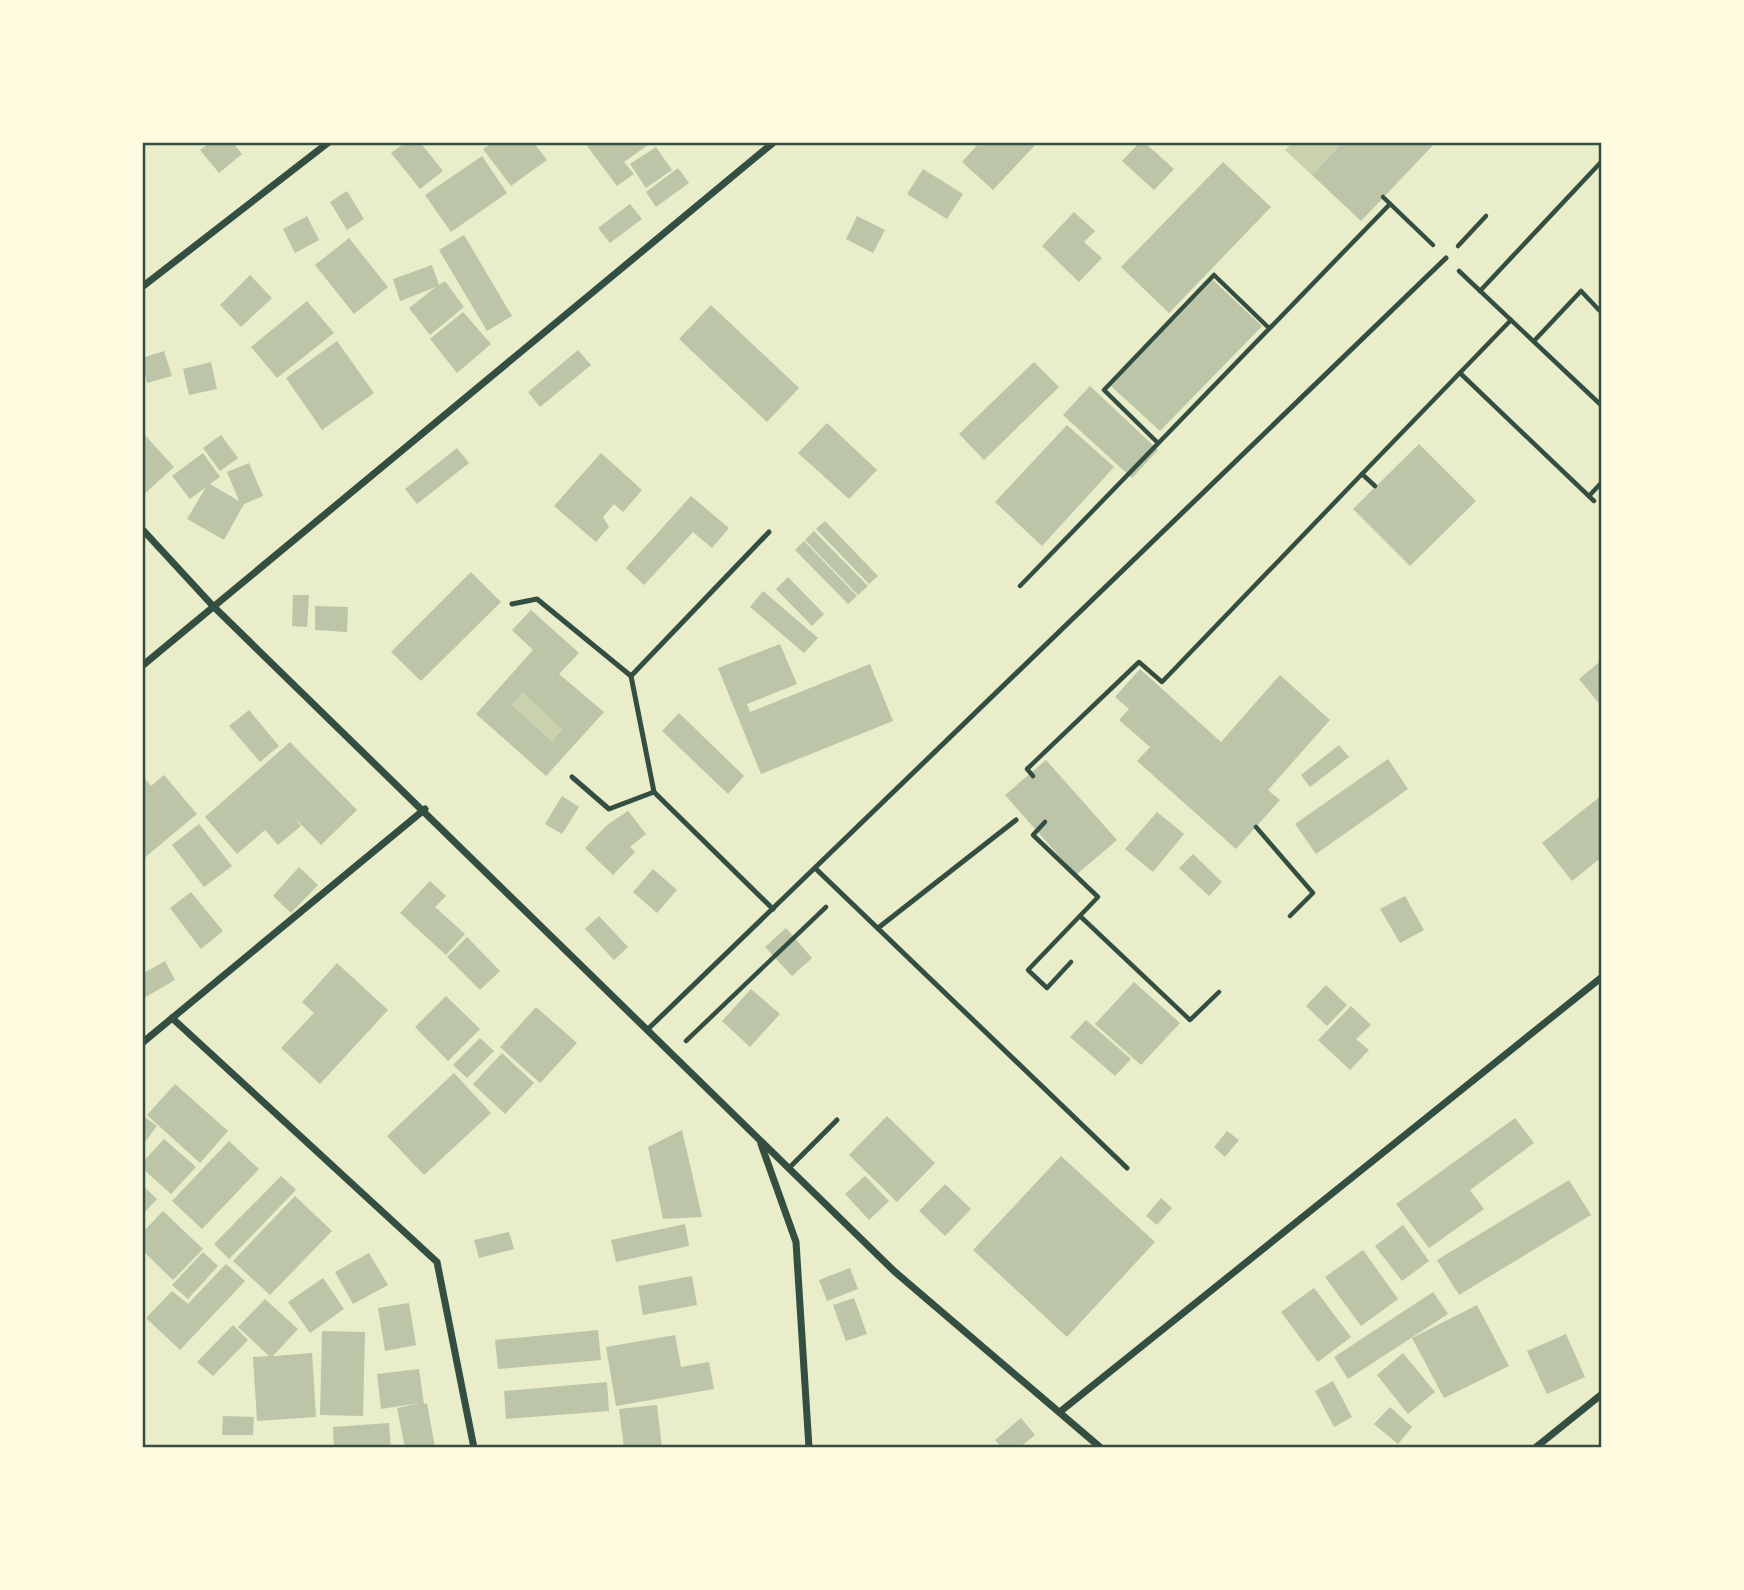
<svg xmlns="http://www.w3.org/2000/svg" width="1744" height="1590" font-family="Helvetica,sans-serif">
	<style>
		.green { fill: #cad2ad }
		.building { fill: #bcc5a7; fill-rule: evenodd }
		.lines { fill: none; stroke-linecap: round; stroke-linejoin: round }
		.path { stroke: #344e41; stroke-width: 4.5 }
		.service { stroke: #344e41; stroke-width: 5 }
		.minor { stroke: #344e41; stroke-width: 7 }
		.neatline { fill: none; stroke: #344e41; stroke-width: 2.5 }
	</style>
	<rect width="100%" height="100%" fill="#e9edc9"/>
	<g class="green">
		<path d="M 1293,142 L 1343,142 L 1312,175 L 1285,150 Z"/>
		<path d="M 523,693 L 562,728 L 552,741 L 512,705 Z"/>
	</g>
	<g class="building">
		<path d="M 211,142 L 232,142 L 242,154 L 219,173 L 200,150 Z"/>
		<path d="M 406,142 L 420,142 L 443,171 L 420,189 L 391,153 Z"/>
		<path d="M 494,142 L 533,142 L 547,160 L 511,186 L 483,149 Z"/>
		<path d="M 584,142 L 652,142 L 624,162 L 634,174 L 617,186 Z"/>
		<path d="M 980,142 L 1038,142 L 993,190 L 962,162 Z"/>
		<path d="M 1140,142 L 1144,142 L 1174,169 L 1154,190 L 1122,161 Z"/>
		<path d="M 1343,142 L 1436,142 L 1361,221 L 1312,175 Z"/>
		<path d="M 656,147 L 672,170 L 646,188 L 630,164 Z"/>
		<path d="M 482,156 L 507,193 L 451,232 L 425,195 Z"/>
		<path d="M 1223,162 L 1271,207 L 1169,313 L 1121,267 Z"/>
		<path d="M 678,168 L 689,183 L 656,207 L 646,192 Z"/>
		<path d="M 923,169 L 963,194 L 947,219 L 907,194 Z"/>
		<path d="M 347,191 L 364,219 L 347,230 L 330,202 Z"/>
		<path d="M 630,204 L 642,219 L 610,243 L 598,228 Z"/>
		<path d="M 1074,212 L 1095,231 L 1084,242 L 1102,258 L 1079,282 L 1042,246 Z"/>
		<path d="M 307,216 L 319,240 L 295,253 L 283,229 Z"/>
		<path d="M 857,216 L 885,230 L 873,253 L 846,239 Z"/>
		<path d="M 464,235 L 512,316 L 487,331 L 439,250 Z"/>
		<path d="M 349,238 L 388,287 L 354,314 L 315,265 Z"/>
		<path d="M 432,265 L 439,285 L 445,281 L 464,307 L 430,335 L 409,308 L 436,287 L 400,301 L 393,279 Z"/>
		<path d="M 250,275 L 272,298 L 241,327 L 220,305 Z"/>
		<path d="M 1213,280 L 1262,326 L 1160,431 L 1111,386 Z"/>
		<path d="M 307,301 L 334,333 L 277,378 L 251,347 Z"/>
		<path d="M 711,305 L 799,388 L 767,422 L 679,339 Z"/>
		<path d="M 463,312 L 491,344 L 457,373 L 430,339 Z"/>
		<path d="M 337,341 L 374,393 L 322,430 L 286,378 Z"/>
		<path d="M 578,350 L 591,365 L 540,407 L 528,392 Z"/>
		<path d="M 164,351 L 172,376 L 147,383 L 142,358 Z"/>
		<path d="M 211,362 L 217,389 L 189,395 L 183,369 Z"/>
		<path d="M 1034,362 L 1059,387 L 984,460 L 959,434 Z"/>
		<path d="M 1090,386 L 1158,450 L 1132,478 L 1063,415 Z"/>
		<path d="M 827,423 L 877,470 L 849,499 L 798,453 Z"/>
		<path d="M 1067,425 L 1114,467 L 1042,546 L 995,502 Z"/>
		<path d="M 142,432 L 174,467 L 142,496 Z"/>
		<path d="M 221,435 L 238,458 L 220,471 L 203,448 Z"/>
		<path d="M 1419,444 L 1476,501 L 1410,566 L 1353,509 Z"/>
		<path d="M 457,448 L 469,463 L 417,504 L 405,489 Z"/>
		<path d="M 203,453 L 220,477 L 210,484 L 239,501 L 227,472 L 249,463 L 263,496 L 244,504 L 224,540 L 187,519 L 206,487 L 190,499 L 172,476 Z"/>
		<path d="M 601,453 L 642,490 L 623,512 L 614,504 L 603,517 L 609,527 L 596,542 L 554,506 Z"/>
		<path d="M 691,496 L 729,528 L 712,548 L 693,532 L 644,585 L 626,568 Z"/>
		<path d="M 825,521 L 878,576 L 869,584 L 816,529 Z"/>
		<path d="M 814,531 L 868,586 L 858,595 L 805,540 Z"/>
		<path d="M 804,541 L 857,596 L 848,604 L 795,550 Z"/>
		<path d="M 471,572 L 501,602 L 421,681 L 391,652 Z"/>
		<path d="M 788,577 L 824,614 L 812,626 L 776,589 Z"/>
		<path d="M 763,591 L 818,638 L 804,653 L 750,607 Z"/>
		<path d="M 293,595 L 309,595 L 307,627 L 292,626 Z"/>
		<path d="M 315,606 L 348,607 L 347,632 L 315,630 Z"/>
		<path d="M 531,610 L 579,653 L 559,674 L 604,712 L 546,776 L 476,714 L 533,650 L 512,630 ZM 523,693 L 562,729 L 552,741 L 512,705 Z"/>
		<path d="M 780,644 L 797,684 L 747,704 L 750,712 L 870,664 L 893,721 L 761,774 L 718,668 Z"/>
		<path d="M 1602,660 L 1602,707 L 1579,679 Z"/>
		<path d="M 1140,669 L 1221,742 L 1280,675 L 1330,720 L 1268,790 L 1280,800 L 1236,849 L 1137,761 L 1150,747 L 1119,720 L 1129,709 L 1115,697 Z"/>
		<path d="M 249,710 L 279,746 L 260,762 L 229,726 Z"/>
		<path d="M 679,713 L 744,776 L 728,794 L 662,731 Z"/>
		<path d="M 290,742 L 357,810 L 321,845 L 294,817 L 301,826 L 278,845 L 265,830 L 237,854 L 205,817 Z"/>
		<path d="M 1339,745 L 1349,757 L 1310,787 L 1301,775 Z"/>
		<path d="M 1388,759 L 1408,789 L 1316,854 L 1295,824 Z"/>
		<path d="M 1046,760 L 1117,840 L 1076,875 L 1005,795 Z"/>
		<path d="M 142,775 L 151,786 L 164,775 L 197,814 L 142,860 Z"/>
		<path d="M 1602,795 L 1602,857 L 1572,881 L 1542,843 Z"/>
		<path d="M 562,796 L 579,807 L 562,834 L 545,824 Z"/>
		<path d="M 628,811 L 646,834 L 630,847 L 635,852 L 613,875 L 585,848 L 607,825 Z"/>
		<path d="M 1157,812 L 1184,834 L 1153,872 L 1125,849 Z"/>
		<path d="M 199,824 L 232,866 L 204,887 L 172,845 Z"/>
		<path d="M 1193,854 L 1222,882 L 1209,896 L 1179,868 Z"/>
		<path d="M 299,867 L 318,885 L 291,913 L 273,896 Z"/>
		<path d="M 653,869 L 677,890 L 657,913 L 633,892 Z"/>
		<path d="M 430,881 L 446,896 L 435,907 L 465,934 L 446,955 L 400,913 Z"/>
		<path d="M 191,892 L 223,931 L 201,949 L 170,908 Z"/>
		<path d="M 1405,896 L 1424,930 L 1400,943 L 1380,909 Z"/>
		<path d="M 599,916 L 628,947 L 614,960 L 585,929 Z"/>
		<path d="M 786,928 L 812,958 L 792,976 L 765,947 Z"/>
		<path d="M 467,937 L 500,971 L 480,990 L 447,957 Z"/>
		<path d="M 165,961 L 175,980 L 142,999 L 142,974 Z"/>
		<path d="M 337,963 L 388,1010 L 320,1084 L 281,1048 L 314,1013 L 302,1002 Z"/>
		<path d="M 1134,982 L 1180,1023 L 1141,1065 L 1095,1024 Z"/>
		<path d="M 1326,985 L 1347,1005 L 1327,1026 L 1306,1006 Z"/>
		<path d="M 751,989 L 780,1014 L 750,1047 L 722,1021 Z"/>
		<path d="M 446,996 L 480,1029 L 448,1061 L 415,1027 Z"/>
		<path d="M 1351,1006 L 1371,1025 L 1356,1039 L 1369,1050 L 1350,1070 L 1318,1040 Z"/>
		<path d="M 536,1007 L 577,1043 L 540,1083 L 500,1047 Z"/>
		<path d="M 1086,1020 L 1131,1059 L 1115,1076 L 1070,1037 Z"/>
		<path d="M 480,1038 L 494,1051 L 467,1078 L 453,1065 Z"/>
		<path d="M 502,1053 L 534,1083 L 505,1114 L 473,1084 Z"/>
		<path d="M 454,1073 L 491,1113 L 424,1175 L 387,1136 Z"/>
		<path d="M 175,1084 L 228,1131 L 200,1163 L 147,1115 Z"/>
		<path d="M 142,1115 L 157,1126 L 142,1146 Z"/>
		<path d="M 887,1116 L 935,1163 L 897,1202 L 849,1155 Z"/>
		<path d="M 1515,1118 L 1534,1143 L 1470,1190 L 1484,1209 L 1429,1248 L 1396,1204 Z"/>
		<path d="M 682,1130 L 702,1217 L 663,1219 L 648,1147 Z"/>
		<path d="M 1227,1131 L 1239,1140 L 1225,1157 L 1214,1147 Z"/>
		<path d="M 164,1139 L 196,1167 L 171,1194 L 142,1168 L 142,1163 Z"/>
		<path d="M 229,1141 L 259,1169 L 202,1229 L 172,1201 Z"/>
		<path d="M 1061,1156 L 1155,1242 L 1067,1337 L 973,1250 Z"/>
		<path d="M 281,1176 L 296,1190 L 229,1259 L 214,1244 Z"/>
		<path d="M 865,1176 L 889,1201 L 869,1220 L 845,1194 Z"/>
		<path d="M 1569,1180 L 1591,1215 L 1459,1295 L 1437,1260 Z"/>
		<path d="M 945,1184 L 971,1209 L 945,1236 L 919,1211 Z"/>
		<path d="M 142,1185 L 157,1199 L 142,1215 Z"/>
		<path d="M 295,1196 L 332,1231 L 270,1295 L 233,1261 Z"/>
		<path d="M 1161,1198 L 1172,1208 L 1157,1225 L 1146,1216 Z"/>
		<path d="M 163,1211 L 203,1249 L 173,1280 L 142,1250 L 142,1233 Z"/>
		<path d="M 685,1224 L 689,1246 L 616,1262 L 611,1240 Z"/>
		<path d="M 1403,1225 L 1429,1261 L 1402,1281 L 1375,1246 Z"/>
		<path d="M 509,1232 L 514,1249 L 479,1258 L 474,1240 Z"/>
		<path d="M 1363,1250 L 1398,1299 L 1361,1326 L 1325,1277 Z"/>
		<path d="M 203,1252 L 218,1266 L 188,1299 L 172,1285 Z"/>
		<path d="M 369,1253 L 388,1285 L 353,1304 L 335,1272 Z"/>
		<path d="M 226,1264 L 245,1281 L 180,1350 L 146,1318 L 172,1291 L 188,1304 Z"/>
		<path d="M 850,1268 L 858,1289 L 827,1301 L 819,1280 Z"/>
		<path d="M 692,1276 L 697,1305 L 643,1315 L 638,1286 Z"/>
		<path d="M 323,1278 L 344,1309 L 310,1333 L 288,1302 Z"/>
		<path d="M 1314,1288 L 1351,1337 L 1318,1362 L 1281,1312 Z"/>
		<path d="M 1433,1292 L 1448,1314 L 1348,1379 L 1334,1357 Z"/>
		<path d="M 854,1298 L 867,1334 L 846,1341 L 833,1305 Z"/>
		<path d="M 265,1299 L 298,1329 L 273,1356 L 312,1353 L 316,1417 L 257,1421 L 253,1357 L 269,1356 L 238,1327 Z"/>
		<path d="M 409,1303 L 416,1345 L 385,1351 L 378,1308 Z"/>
		<path d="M 1477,1305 L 1509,1366 L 1444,1398 L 1412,1338 Z"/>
		<path d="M 233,1325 L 248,1340 L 213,1376 L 197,1362 Z"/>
		<path d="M 598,1330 L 601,1360 L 498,1369 L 495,1340 Z"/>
		<path d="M 322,1331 L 365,1332 L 363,1416 L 320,1415 Z"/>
		<path d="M 1566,1334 L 1585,1377 L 1547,1394 L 1527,1351 Z"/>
		<path d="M 675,1335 L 681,1367 L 709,1362 L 714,1389 L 616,1406 L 606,1347 Z"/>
		<path d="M 1403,1353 L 1435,1392 L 1408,1414 L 1377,1375 Z"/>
		<path d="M 419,1369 L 424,1404 L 427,1403 L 435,1448 L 405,1448 L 397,1408 L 420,1403 L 381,1409 L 377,1374 Z"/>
		<path d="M 1333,1381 L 1352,1417 L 1334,1427 L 1315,1391 Z"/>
		<path d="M 607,1382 L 609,1411 L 506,1419 L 504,1391 Z"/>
		<path d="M 657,1405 L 662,1448 L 624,1448 L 619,1409 Z"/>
		<path d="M 1390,1407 L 1412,1427 L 1398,1444 L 1374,1424 Z"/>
		<path d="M 223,1416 L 254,1417 L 253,1435 L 222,1435 Z"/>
		<path d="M 1021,1418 L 1035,1435 L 1019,1448 L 1002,1448 L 995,1440 Z"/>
		<path d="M 389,1423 L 391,1448 L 334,1448 L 333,1427 Z"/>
	</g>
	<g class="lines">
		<g class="path">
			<path d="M 1383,197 L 1433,245"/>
			<path d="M 1458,246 L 1486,216"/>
			<path d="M 1459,271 L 1602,406"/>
			<path d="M 1480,291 L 1602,161"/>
			<path d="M 1534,341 L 1581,291 L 1599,310 L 1602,307"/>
			<path d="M 1460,373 L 1594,501"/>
			<path d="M 1158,443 L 1104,390 L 1214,275 L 1269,328"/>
			<path d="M 1375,486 L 1362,474 L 1511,320"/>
			<path d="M 1589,496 L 1602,482"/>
			<path d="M 1020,586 L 1390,204"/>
			<path d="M 1033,776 L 1027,769 L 1139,662 L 1162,682 L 1362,474"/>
			<path d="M 1045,822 L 1033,835 L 1098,897 L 1028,970 L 1047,988 L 1071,962"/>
			<path d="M 1256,827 L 1313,893 L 1290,916"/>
			<path d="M 1080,916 L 1190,1020 L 1219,992"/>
			<path d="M 686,1041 L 826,907"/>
		</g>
		<g class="service">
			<path d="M 769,532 L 631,676 L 654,792 L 773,909"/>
			<path d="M 512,604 L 537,599 L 631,676"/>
			<path d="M 572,777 L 609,809 L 654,792"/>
			<path d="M 815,868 L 1127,1168"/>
			<path d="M 878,928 L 1016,820"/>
			<path d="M 648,1029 L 1446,258"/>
			<path d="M 789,1168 L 837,1120"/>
		</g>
		<g class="minor">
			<path d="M 142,287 L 329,142"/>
			<path d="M 142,529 L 213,606 L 894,1271 L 1101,1448"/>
			<path d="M 142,666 L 774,142"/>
			<path d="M 172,1018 L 437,1262 L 474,1448"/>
			<path d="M 142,1043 L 425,809"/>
			<path d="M 761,1144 L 796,1242 L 809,1448"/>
			<path d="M 1061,1411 L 1602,977"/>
			<path d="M 1535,1448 L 1602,1394"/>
		</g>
	</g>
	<rect width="1744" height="1590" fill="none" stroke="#fefae0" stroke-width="287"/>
	<rect x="144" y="144" width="1456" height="1302" class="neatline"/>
</svg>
